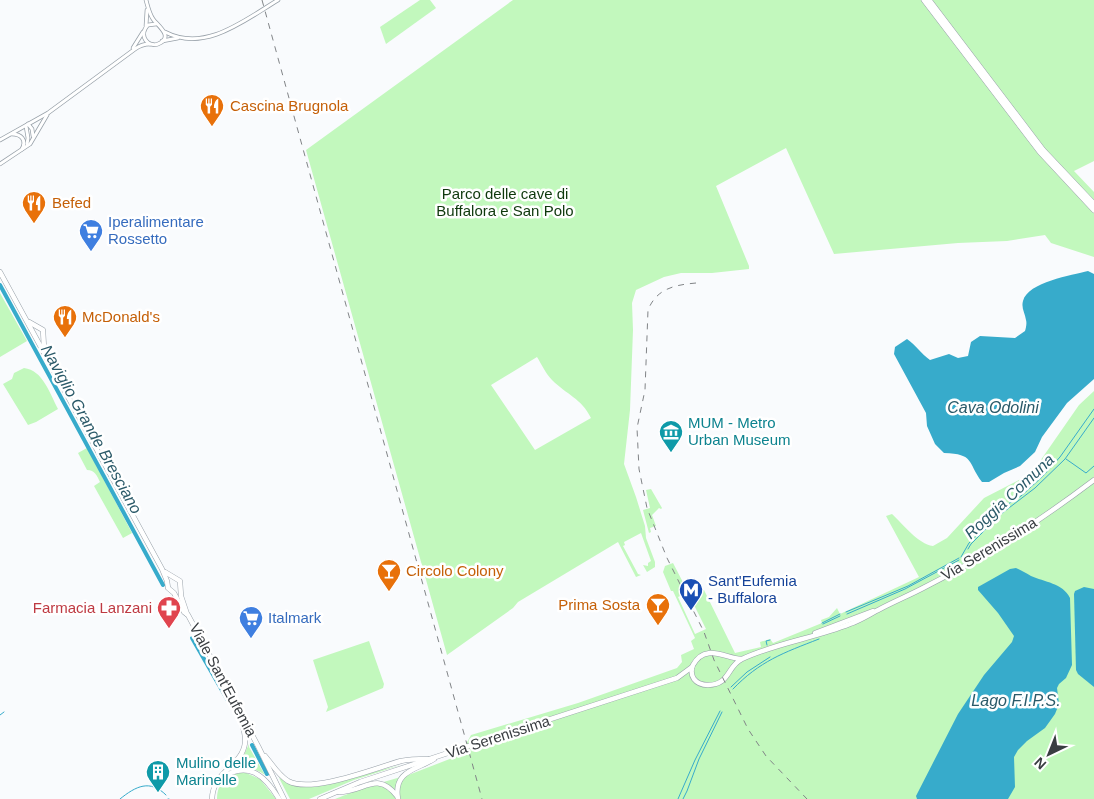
<svg xmlns="http://www.w3.org/2000/svg" width="1094" height="799" font-family="Helvetica,sans-serif">
	<style>
		.green { fill: #c2f8bd; fill-rule: evenodd }
		.water { fill: #37abcb }
		.lines { fill: none; stroke-linecap: round; stroke-linejoin: round }
		.stream { stroke: #37abcb; stroke-width: 1 }
		.canal { stroke: #37abcb; stroke-width: 4 }
		.minor-casing { stroke: #98a1a9; stroke-width: 4.5 }
		.major-casing { stroke: #98a1a9; stroke-width: 5.5 }
		.highway-casing { stroke: #98a1a9; stroke-width: 6 }
		.minor { stroke: #fff; stroke-width: 3 }
		.major { stroke: #fff; stroke-width: 4.5 }
		.highway { stroke: #fff; stroke-width: 5 }
		.rail { stroke: #818487; stroke-width: 1; stroke-dasharray: 6 6; stroke-linecap: butt }
		.major-bridge-casing { stroke: #98a1a9; stroke-width: 5.5; stroke-linecap: butt }
		.major-bridge { stroke: #fff; stroke-width: 4.5 }
		.labels { text-anchor: middle; stroke-width: 5; stroke-linejoin: round; paint-order: stroke }
		.food-label { font-size: 15px; fill: #c56008; stroke: #fff; text-anchor: start }
		.park-label { font-size: 15px; fill: #0e380c; stroke: #fff }
		.shop-label { font-size: 15px; fill: #366cbe; stroke: #fff; text-anchor: start }
		.culture-label { font-size: 15px; fill: #0d838f; stroke: #fff; text-anchor: start }
		.street-label { font-size: 15px; fill: #393d41; stroke: #fff }
		.transit-label { font-size: 15px; fill: #164399; stroke: #fff; text-anchor: start }
		.health-label { font-size: 15px; fill: #be3a42; stroke: #fff; text-anchor: end }
		.water-label { font-size: 16px; font-style: italic; fill: #2b5a69; stroke: #fff }
	</style>
	<rect width="100%" height="100%" fill="#f9fbfd"/>
	<g class="green">
		<path d="M 420,0 L 430,0 L 436,8 L 386,44 L 380,27 Z"/>
		<path d="M 513,0 L 1094,0 L 1094,161 L 1074,171 L 1094,192 L 1094,257 L 1051,243 L 1045,235 L 1007,241 L 958,243 L 834,254 L 786,148 L 716,186 L 749,266 L 749,269 L 712,273 L 681,273 L 664,277 L 636,290 L 632,303 L 633,330 L 630,410 L 624,464 L 636,497 L 645,526 L 646,538 L 655,562 L 655,567 L 647,572 L 643,565 L 648,566 L 648,563 L 651,561 L 641,533 L 624,542 L 625,545 L 623,546 L 638,574 L 641,575 L 636,577 L 618,542 L 518,602 L 513,608 L 447,655 L 306,150 ZM 537,357 C 542,365 546,374 552,380 C 567,395 581,398 591,418 L 535,450 L 491,385 Z"/>
		<path d="M 0,293 L 27,341 L 0,357 Z"/>
		<path d="M 24,368 C 43,370 50,394 58,409 L 36,422 L 28,425 L 3,384 L 12,379 L 14,373 Z"/>
		<path d="M 1094,391 L 1094,799 L 335,799 L 363,788 L 411,774 L 460,755 L 471,735 L 578,703 L 677,668 L 682,662 L 681,655 L 694,649 L 691,641 L 695,638 L 673,591 L 671,591 L 663,572 L 665,566 L 673,563 L 688,592 L 678,597 L 695,634 L 706,629 L 690,597 L 704,590 L 735,653 L 761,647 L 760,642 L 770,639 L 773,643 L 822,623 L 821,620 L 829,617 L 837,608 L 840,614 L 919,577 L 886,516 L 892,514 C 903,524 918,544 933,546 L 947,538 L 984,498 L 1021,479 L 1038,464 L 1079,405 Z"/>
		<path d="M 87,448 L 132,533 L 123,538 L 94,486 L 100,482 C 97,476 95,470 87,470 L 78,453 Z"/>
		<path d="M 651,489 L 662,508 L 661,509 L 659,508 L 652,515 L 656,526 L 650,528 L 651,532 L 649,533 L 643,510 L 650,508 L 646,490 Z"/>
		<path d="M 369,641 L 384,684 L 383,688 L 326,712 L 328,707 L 313,660 Z"/>
		<path d="M 249,744 L 249,747 L 265,775 C 250,765 243,769 228,770 L 243,757 Z"/>
		<path d="M 401,765 L 354,780 L 309,799 L 290,799 L 279,778 L 297,786 L 315,787 Z"/>
		<path d="M 244,772 L 260,779 L 276,799 L 217,799 C 217,781 228,775 244,772 Z"/>
	</g>
	<g class="water">
		<path d="M 1088,271 L 1094,274 L 1094,379 L 1067,403 L 1042,437 L 1035,452 L 1020,466 L 1004,473 L 989,482 L 982,482 C 967,462 975,454 944,453 L 935,444 L 927,426 L 926,413 L 894,354 L 895,347 L 907,339 C 916,345 921,354 930,360 L 949,354 L 958,358 L 968,356 L 971,342 L 980,336 L 1015,338 L 1025,331 C 1026,328 1027,323 1026,320 C 1025,313 1021,308 1023,301 C 1028,282 1072,275 1088,271 Z"/>
		<path d="M 1016,568 C 1021,570 1026,573 1031,576 C 1044,582 1063,583 1070,598 L 1072,665 L 1066,678 L 1059,684 L 1057,688 L 1059,704 L 1055,714 L 1045,728 L 1027,741 L 1018,750 L 1014,757 L 1015,787 L 1008,799 L 917,799 L 916,796 L 958,714 L 984,675 L 1012,642 L 1014,636 L 998,613 L 978,590 L 978,587 L 1010,569 Z"/>
		<path d="M 1084,587 L 1094,589 L 1094,687 L 1078,674 L 1076,670 L 1074,594 L 1075,591 Z"/>
	</g>
	<g class="lines">
		<g class="stream">
			<path d="M 1066,459 L 1086,473 L 1094,466"/>
			<path d="M 968,549 L 971,544 L 1001,514 L 1035,488 L 1065,459 L 1094,418"/>
			<path d="M 961,557 L 969,543 L 994,518 L 1000,509 L 1021,496 L 1042,477 L 1060,457 L 1094,409"/>
			<path d="M 846,612 L 908,586 L 959,558"/>
			<path d="M 847,614 L 905,589 L 959,560"/>
			<path d="M 822,623 L 840,614"/>
			<path d="M 823,624 L 840,616"/>
			<path d="M 767,645 L 766,641 L 770,640"/>
			<path d="M 731,687 L 747,672 L 770,657"/>
			<path d="M 733,689 C 760,661 783,653 819,639"/>
			<path d="M 0,715 L 4,712"/>
			<path d="M 120,799 C 136,786 150,779 166,795"/>
			<path d="M 168,799 L 169,799"/>
			<path d="M 678,799 L 695,760 L 720,711"/>
			<path d="M 683,799 L 687,791 L 699,759 L 722,712"/>
		</g>
		<g class="canal">
			<path d="M 0,285 L 163,585"/>
			<path d="M 192,638 L 227,699"/>
			<path d="M 252,745 L 267,774"/>
		</g>
		<g class="minor-casing">
			<g id="minor">
				<path d="M 146,26 L 147,10"/>
				<path d="M 165,32 C 205,53 245,20 278,0"/>
				<path d="M 162,41 L 178,38"/>
				<path d="M 150,44 C 142,39 142,31 148,25 L 156,24"/>
				<path d="M 133,48 L 143,32"/>
				<path d="M 28,124 L 32,129 L 33,136"/>
				<path d="M 26,126 L 28,138 L 27,144"/>
				<path d="M 12,134 C 21,134 27,140 22,149"/>
				<path d="M 0,140 L 48,113 L 135,49 C 139,46 145,44 150,44 C 155,44 153,46 158,44 C 175,37 157,25 153,19 C 149,13 148,7 146,0"/>
				<path d="M 0,164 L 30,144 L 47,115"/>
			</g>
		</g>
		<g class="major-casing">
			<g id="major">
				<path d="M 0,272 L 162,569 L 167,581 L 168,588 L 174,593 L 184,612 L 188,615 L 258,746 L 284,799"/>
				<path d="M 29,322 L 43,330 L 44,348 L 49,358"/>
				<path d="M 165,572 L 180,581 L 181,596 L 187,614"/>
				<path d="M 815,633 L 873,611"/>
				<path d="M 741,659 C 725,658 705,643 693,665 C 691,669 691,675 694,679 C 697,683 703,685 708,685 C 730,685 727,666 742,659 C 776,643 815,638 850,624 C 861,620 870,614 880,609 C 895,601 910,595 925,587 C 985,557 1041,520 1094,480"/>
				<path d="M 474,744 L 677,678 L 692,667"/>
				<path d="M 265,756 C 272,764 278,775 288,781 C 312,794 375,768 401,761 C 410,759 419,759 428,759"/>
				<path d="M 220,779 C 247,760 264,774 279,799"/>
				<path d="M 339,792 C 364,792 377,770 397,796"/>
				<path d="M 212,799 C 213,770 242,767 245,743 C 246,735 243,727 241,720"/>
				<path d="M 320,799 L 360,782 L 463,748"/>
				<path d="M 398,799 C 393,771 416,770 434,759"/>
			</g>
		</g>
		<g class="highway-casing">
			<g id="highway">
				<path d="M 924,0 L 1040,152 L 1094,210"/>
				<path d="M 929,0 L 1043,150 L 1094,204"/>
			</g>
		</g>
		<use href="#minor" class="minor"/>
		<use href="#major" class="major"/>
		<use href="#highway" class="highway"/>
		<g class="rail">
			<path d="M 262,0 L 482,799"/>
			<path d="M 696,283 C 675,285 657,288 648,310 L 645,390 L 637,428 L 639,469 L 647,508 L 667,558 L 704,632 L 714,660 L 748,729 L 766,756 L 807,799"/>
		</g>
		<g class="major-bridge-casing">
			<path id="major-bridge" d="M 463,748 L 474,744"/>
		</g>
		<use href="#major-bridge" class="major-bridge"/>
	</g>
	<defs>
		<g id="restaurant-pin" transform="scale(1.25)"><path d="M0 17L-7.5 6A9.5 9.5 0 1 1 7.5 6Z" fill="#e8710a" stroke="#fff"/><path d="M-5-6h1v4h1v-4h1v4h1v-4h1v5L-1.5 .5V6h-2V.5L-5-1ZM5-6V6H3V1.5H1.5Q1.5-4 5-6Z" fill="#fff"/></g>
		<g id="supermarket-pin" transform="scale(1.25)"><path d="M0 17L-7.5 6A9.5 9.5 0 1 1 7.5 6Z" fill="#3f7fe0" stroke="#fff"/><path d="M-6-5.5h2.5l.6 2H6L4.5 2H-2.5L-4.4-4H-6ZM-1.5 3.2a1.3 1.3 0 1 0 .1 0ZM3 3.2a1.3 1.3 0 1 0 .1 0Z" fill="#fff"/></g>
		<g id="museum-pin" transform="scale(1.25)"><path d="M0 17L-7.5 6A9.5 9.5 0 1 1 7.5 6Z" fill="#0f9aa8" stroke="#fff"/><path d="M0-6L6-3V-2H-6V-3ZM-5-1h2V3h-2ZM-1-1h2V3h-2ZM3-1h2V3H3ZM-6 4H6V6H-6Z" fill="#fff"/></g>
		<g id="bar-pin" transform="scale(1.25)"><path d="M0 17L-7.5 6A9.5 9.5 0 1 1 7.5 6Z" fill="#e8710a" stroke="#fff"/><path d="M-6-5H6L.8 .8V4.5H3.5V6h-7V4.5H-.8V.8Z" fill="#fff"/></g>
		<g id="metro-pin" transform="scale(1.25)"><path d="M0 17L-7.5 6A9.5 9.5 0 1 1 7.5 6Z" fill="#1a4fb4" stroke="#fff"/><path d="M-5.5 5V-5H-3L0 0L3-5H5.5V5H3V-.5L0 4L-3-.5V5Z" fill="#fff"/></g>
		<g id="pharmacy-pin" transform="scale(1.25)"><path d="M0 17L-7.5 6A9.5 9.5 0 1 1 7.5 6Z" fill="#e0444e" stroke="#fff"/><path d="M-2-6h4v4h4v4h-4v4h-4v-4h-4v-4h4Z" fill="#fff"/></g>
		<g id="building-pin" transform="scale(1.25)"><path d="M0 17L-7.5 6A9.5 9.5 0 1 1 7.5 6Z" fill="#0f9aa8" stroke="#fff"/><path d="M-4-6H4V6H1V3H-1V6H-4ZM-2.5-4.3h1.7v1.8h-1.7ZM.8-4.3h1.7v1.8H.8ZM-2.5-1h1.7V.8h-1.7ZM.8-1h1.7V.8H.8Z" fill="#fff"/></g>
	</defs>
	<g fill-rule="evenodd">
		<use href="#restaurant-pin" x="212" y="106"/>
		<use href="#restaurant-pin" x="34" y="203"/>
		<use href="#supermarket-pin" x="91" y="231"/>
		<use href="#restaurant-pin" x="65" y="317"/>
		<use href="#museum-pin" x="671" y="432"/>
		<use href="#bar-pin" x="389" y="571"/>
		<use href="#metro-pin" x="691" y="590"/>
		<use href="#bar-pin" x="658" y="605"/>
		<use href="#pharmacy-pin" x="169" y="608"/>
		<use href="#supermarket-pin" x="251" y="618"/>
		<use href="#building-pin" x="158" y="772"/>
	</g>
	<g class="labels">
		<g class="food-label">
			<text x="230" y="111">Cascina Brugnola</text>
			<text x="52" y="208">Befed</text>
			<text x="82" y="322">McDonald's</text>
			<text x="406" y="576">Circolo Colony</text>
			<text x="640" y="610" text-anchor="end">Prima Sosta</text>
		</g>
		<g class="park-label">
			<text x="505" y="199">Parco delle cave di<tspan x="505" dy="17">Buffalora e San Polo</tspan></text>
		</g>
		<g class="shop-label">
			<text x="108" y="227">Iperalimentare<tspan x="108" dy="17">Rossetto</tspan></text>
			<text x="268" y="623">Italmark</text>
		</g>
		<g class="culture-label">
			<text x="688" y="428">MUM - Metro<tspan x="688" dy="17">Urban Museum</tspan></text>
			<text x="176" y="768">Mulino delle<tspan x="176" dy="17">Marinelle</tspan></text>
		</g>
		<g class="street-label">
			<text transform="translate(989 549) rotate(-31)" y="5">Via Serenissima</text>
			<text transform="translate(223 680) rotate(62)" y="5">Viale Sant'Eufemia</text>
			<text transform="translate(498 737) rotate(-18)" y="5">Via Serenissima</text>
		</g>
		<g class="transit-label">
			<text x="708" y="586">Sant'Eufemia<tspan x="708" dy="17">- Buffalora</tspan></text>
		</g>
		<g class="health-label">
			<text x="152" y="613">Farmacia Lanzani</text>
		</g>
		<g class="water-label">
			<text x="993" y="413">Cava Odolini</text>
			<text transform="translate(92 429) rotate(61)" y="6">Naviglio Grande Bresciano</text>
			<text transform="translate(1009 496) rotate(-43)" y="6">Roggia Comuna</text>
			<text x="1016" y="706">Lago F.I.P.S.</text>
		</g>
	</g>
	<g transform="translate(1049 754) rotate(223)" stroke="#ffffff" stroke-width="4" paint-order="stroke">
	<path d="M0-4L9 19L0 12L-9 19Z" fill="#393d41"/>
	<text y="-8" font-size="14" font-weight="bold" text-anchor="middle" fill="#393d41">N</text>
	</g>
</svg>
